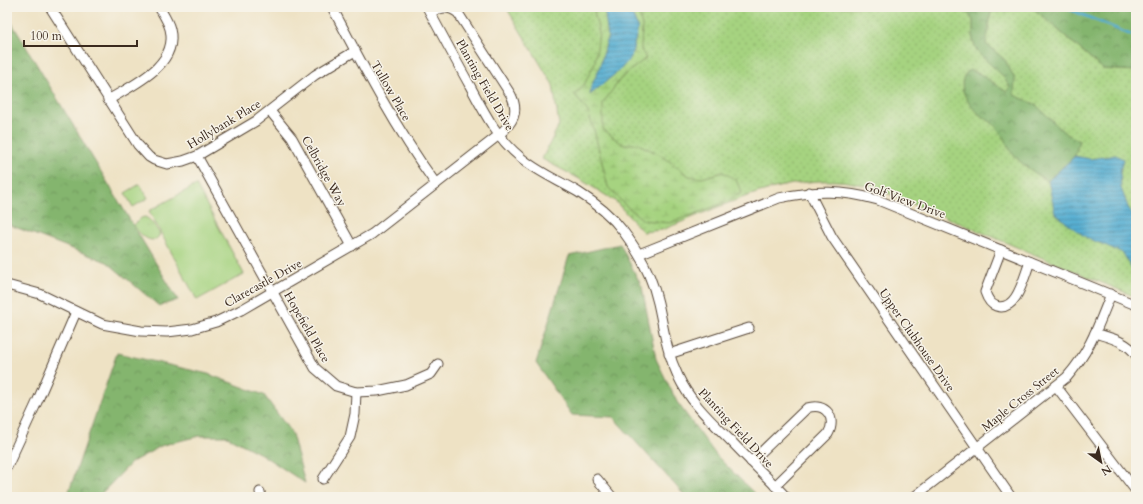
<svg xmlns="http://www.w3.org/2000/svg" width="1143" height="504" font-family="Cardo,serif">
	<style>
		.grass { fill: url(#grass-dots); stroke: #707e4f }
		.forest { fill: url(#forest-crowns); stroke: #607046 }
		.wetland { fill: url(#wetland-marsh); stroke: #707e4f }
		.park { fill: url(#park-tufts); stroke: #707e4f }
		.garden { fill: #a6d380; stroke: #707e4f }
		.water { fill: url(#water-rules); stroke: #486c78 }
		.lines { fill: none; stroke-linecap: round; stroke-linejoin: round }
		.stream { stroke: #54add1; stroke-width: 2.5 }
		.minor-casing { stroke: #564637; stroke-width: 11 }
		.minor { stroke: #fff; stroke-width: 9 }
		.labels { text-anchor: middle; stroke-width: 3; stroke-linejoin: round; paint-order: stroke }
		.street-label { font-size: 12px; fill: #3b2a1e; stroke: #f7f3e8 }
	</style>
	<defs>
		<pattern id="grass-dots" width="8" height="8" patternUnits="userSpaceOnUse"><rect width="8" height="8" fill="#a6d380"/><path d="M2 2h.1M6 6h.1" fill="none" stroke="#90b56e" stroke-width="1.8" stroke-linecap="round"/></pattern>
		<pattern id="forest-crowns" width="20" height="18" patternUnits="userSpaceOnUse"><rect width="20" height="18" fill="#84b56e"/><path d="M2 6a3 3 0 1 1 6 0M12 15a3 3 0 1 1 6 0" fill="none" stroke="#6d935a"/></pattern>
		<pattern id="wetland-marsh" width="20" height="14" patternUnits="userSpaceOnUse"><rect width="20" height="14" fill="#a6d380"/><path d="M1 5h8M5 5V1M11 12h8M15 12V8" fill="none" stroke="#90b56e"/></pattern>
		<pattern id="park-tufts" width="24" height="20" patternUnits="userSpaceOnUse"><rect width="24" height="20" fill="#a6d380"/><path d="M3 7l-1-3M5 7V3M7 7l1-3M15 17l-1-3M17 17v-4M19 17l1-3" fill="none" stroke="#90b56e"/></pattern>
		<pattern id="water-rules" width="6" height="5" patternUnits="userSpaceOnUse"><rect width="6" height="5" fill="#54add1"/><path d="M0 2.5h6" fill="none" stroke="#478da9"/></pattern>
	</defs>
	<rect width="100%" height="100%" fill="#f7f3e8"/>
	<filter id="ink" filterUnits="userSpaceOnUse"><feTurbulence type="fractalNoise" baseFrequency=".025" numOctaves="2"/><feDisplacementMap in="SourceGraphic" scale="8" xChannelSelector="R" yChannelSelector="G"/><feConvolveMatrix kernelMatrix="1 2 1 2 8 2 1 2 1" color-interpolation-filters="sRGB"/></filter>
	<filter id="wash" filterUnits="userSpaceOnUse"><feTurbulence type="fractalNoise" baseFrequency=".012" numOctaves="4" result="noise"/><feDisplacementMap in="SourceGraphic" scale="16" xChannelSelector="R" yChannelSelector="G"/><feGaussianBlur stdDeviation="0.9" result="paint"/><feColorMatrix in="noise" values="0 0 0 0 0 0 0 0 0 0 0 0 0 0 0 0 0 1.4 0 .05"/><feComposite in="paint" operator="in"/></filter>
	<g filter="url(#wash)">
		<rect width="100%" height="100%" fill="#eee2c4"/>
		<path class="grass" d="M 506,7 L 1032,7 L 1103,69 L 1136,71 L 1136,297 L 873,187 C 861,185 848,181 837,181 C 775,178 718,208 662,230 L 643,232 L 615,201 L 578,178 L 542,159 L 559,125 L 553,85 Z"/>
		<g class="forest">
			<path d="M 957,7 L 1016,7 L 1018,9 L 991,12 L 986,44 L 1005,60 L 1015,79 L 1014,95 L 1035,104 L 1066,134 L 1079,140 L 1075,156 L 1048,181 C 1035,173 1022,165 1012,153 C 1006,144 1002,132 994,125 C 990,120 983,118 979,114 C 967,103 954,84 969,70 L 980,74 L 1007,92 L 1010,87 L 1002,75 L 978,53 L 973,41 L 973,20 L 967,12 Z"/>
			<path d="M 1032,7 L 1136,7 L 1136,71 L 1103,69 Z"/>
			<path d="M 7,15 L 178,300 L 159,306 L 107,262 L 7,224 Z"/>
			<path d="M 620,244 L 642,287 L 656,359 L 677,402 L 716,455 L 758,497 L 686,497 L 613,417 L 572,415 L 536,363 L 569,256 Z"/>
			<path d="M 117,353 L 208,374 L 264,395 L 292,434 L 305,483 L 261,454 L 226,436 L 199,436 L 163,445 L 132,462 L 98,497 L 67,497 Z"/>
		</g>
		<path class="wetland" d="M 593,7 L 637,7 L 642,26 L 641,50 L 646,58 L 621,78 L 603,103 L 603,129 L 622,144 L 638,144 L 661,155 L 689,176 L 702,178 L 723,172 L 736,180 L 742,193 L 716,206 L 670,223 L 643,220 L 623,203 L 608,187 L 594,130 L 588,112 L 575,95 L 584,85 L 595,62 L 599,33 Z"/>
		<path class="park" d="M 145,217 C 152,220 156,228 160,234 C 154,248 138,234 134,225 L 141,218 Z"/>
		<g class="garden">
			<path d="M 140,184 L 148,198 L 133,207 L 125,193 Z"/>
			<path d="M 196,185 L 244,274 L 197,300 L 149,211 Z"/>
		</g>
		<g class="water">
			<path d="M 604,7 L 626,7 L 633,16 L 638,29 L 631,57 L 621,69 L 590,95 L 591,87 L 599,69 L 608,37 Z"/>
			<path d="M 1116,155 L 1123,159 L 1120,172 L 1121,188 L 1128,207 L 1136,222 L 1136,277 L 1123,253 L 1107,246 L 1087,238 L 1069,225 L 1055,213 L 1048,181 L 1075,156 L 1090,159 Z"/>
		</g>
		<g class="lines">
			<path class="stream" d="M 1064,7 L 1136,37"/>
		</g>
	</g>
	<g filter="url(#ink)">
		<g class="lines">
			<g class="minor-casing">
				<g id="minor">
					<path d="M 50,7 L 138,145 L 149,157 L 154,160 L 167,164 L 183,161 L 197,156 L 256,121 L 315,75 L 355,51"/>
					<path d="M 332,7 C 364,68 396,129 436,184"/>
					<path d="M 427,7 C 441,33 455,59 469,84 C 483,110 496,137 519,156 C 537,172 558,180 578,192 C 594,202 611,215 623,231 C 639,252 652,276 658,303 C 664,329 666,351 678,376 C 690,402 711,421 731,441 C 749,460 768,478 786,497"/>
					<path d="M 108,100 C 133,85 179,65 170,29 C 168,21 163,14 159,7"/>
					<path d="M 270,111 L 292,138 L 352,246"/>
					<path d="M 197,156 L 315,368 L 336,386 L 356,392 L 377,391 L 406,385 L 431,374 L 438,364"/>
					<path d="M 809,192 L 832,237 L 1011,497"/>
					<path d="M 1001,250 L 985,292 C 987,298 990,304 996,306 C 1017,313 1024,276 1030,262"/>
					<path d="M 639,254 L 779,198 C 815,190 843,190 878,200 L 1136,305"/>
					<path d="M 7,285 L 40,294 L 102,324 L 141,331 L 167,332 L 192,329 L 216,322 L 241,310 L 372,234 L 499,135 C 512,123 520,113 511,95 L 458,13 C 448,5 441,8 430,12"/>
					<path d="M 1095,333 C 1110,338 1127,341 1136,355"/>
					<path d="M 669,354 L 749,328"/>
					<path d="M 1056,386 L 1136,491"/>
					<path d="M 751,462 L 807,408 C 826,402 837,418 828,434 L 775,486"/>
					<path d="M 7,467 L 37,402 L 76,312"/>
					<path d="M 323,479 L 350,437 L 355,414 L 356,392"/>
					<path d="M 597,479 L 612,497"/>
					<path d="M 260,492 L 261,497"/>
					<path d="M 914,497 L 1067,377 C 1090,351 1098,326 1111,294"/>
				</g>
			</g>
			<use href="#minor" class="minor"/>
		</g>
	</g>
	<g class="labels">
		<g class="street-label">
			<text transform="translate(485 85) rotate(60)" y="4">Planting Field Drive</text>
			<text transform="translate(391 91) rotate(60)" y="4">Tullow Place</text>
			<text transform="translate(224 124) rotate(-31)" y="4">Hollybank Place</text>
			<text transform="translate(324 171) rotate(61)" y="4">Celbridge Way</text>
			<text transform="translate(905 200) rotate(20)" y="4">Golf View Drive</text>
			<text transform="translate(263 283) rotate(-29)" y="4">Clarecastle Drive</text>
			<text transform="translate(307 327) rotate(60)" y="4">Hopefield Place</text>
			<text transform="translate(917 340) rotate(55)" y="4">Upper Clubhouse Drive</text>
			<text transform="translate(1020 399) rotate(-39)" y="4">Maple Cross Street</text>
			<text transform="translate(736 428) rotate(47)" y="4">Planting Field Drive</text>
		</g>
	</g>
	<rect width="1143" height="504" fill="none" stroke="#f7f3e8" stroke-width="24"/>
	<g transform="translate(1101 462) rotate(147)" stroke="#f7f3e8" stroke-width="3" paint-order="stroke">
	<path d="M0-3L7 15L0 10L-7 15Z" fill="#3b2a1e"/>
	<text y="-6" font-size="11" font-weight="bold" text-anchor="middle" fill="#3b2a1e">N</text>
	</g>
	<path d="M24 40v6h113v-6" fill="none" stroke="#3b2a1e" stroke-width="2"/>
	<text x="30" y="40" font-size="12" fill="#3b2a1e" stroke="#f7f3e8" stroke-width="3" paint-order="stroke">100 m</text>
</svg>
